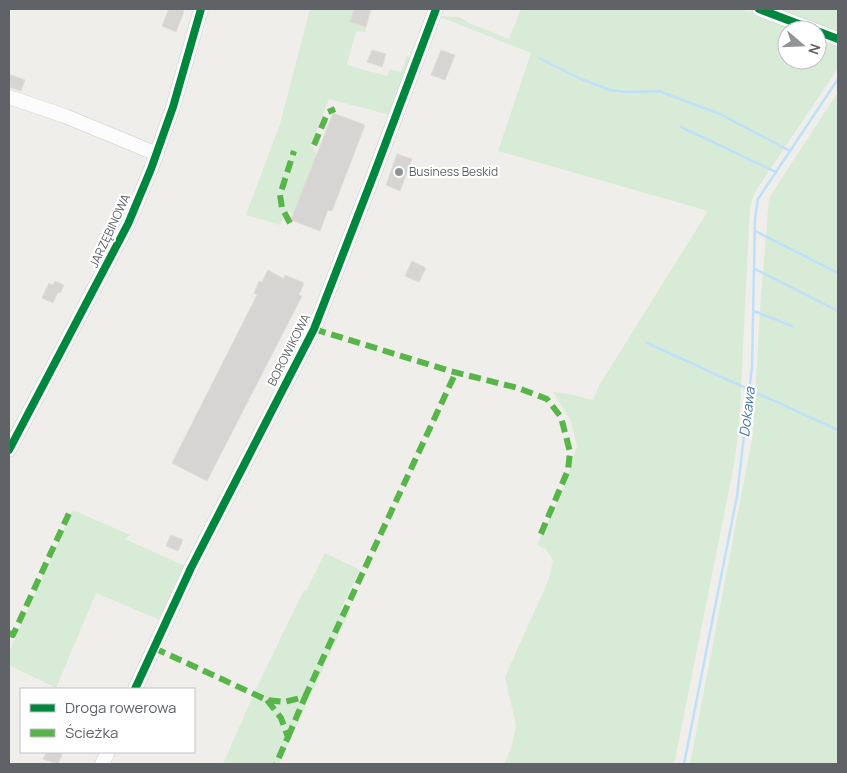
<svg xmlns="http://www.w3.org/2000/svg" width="847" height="773" font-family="Manrope,sans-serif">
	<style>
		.green { fill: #d8ebd6 }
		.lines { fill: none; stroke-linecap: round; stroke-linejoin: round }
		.stream { stroke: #bfe0f9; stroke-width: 2.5 }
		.building { fill: #d6d5d3; stroke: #deddd9 }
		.minor-casing { stroke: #cbcccc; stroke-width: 15 }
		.minor { stroke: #fdfcfc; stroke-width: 14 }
		.quiet { stroke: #58b549; stroke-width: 6; stroke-dasharray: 12 6; stroke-linecap: butt }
		.cycleway-casing { stroke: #fff; stroke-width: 11 }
		.cycleway { stroke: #00873e; stroke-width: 8 }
		.poi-dot { fill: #919496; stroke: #fff; stroke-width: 2 }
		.labels { text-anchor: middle; stroke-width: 4.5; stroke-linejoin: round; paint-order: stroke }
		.poi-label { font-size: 12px; fill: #5f6368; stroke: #fff; text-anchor: start }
		.street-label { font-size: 12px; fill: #5f6368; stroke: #fff }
		.water-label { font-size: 14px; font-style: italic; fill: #4174aa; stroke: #fff }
	</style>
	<rect width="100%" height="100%" fill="#efeeea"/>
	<g class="green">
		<path d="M 310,9 L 354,9 L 350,22 L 366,27 L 365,32 L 356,31 L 347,65 L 387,76 L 390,69 L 401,72 L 407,56 L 411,57 L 409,66 L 390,115 L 329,99 L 311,145 L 317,155 L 294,214 L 288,211 L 280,225 L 246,215 L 280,124 Z"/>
		<path d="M 521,9 L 740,9 L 784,22 L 801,30 L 787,30 L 787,60 L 817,60 L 817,37 L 838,47 L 838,68 L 755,192 L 750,207 L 739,430 L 733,469 L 674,764 L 504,764 L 512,746 L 516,725 L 505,677 L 549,579 L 553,560 L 546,549 L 537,545 L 565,485 L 577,446 L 571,421 L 553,392 L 570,394 L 593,400 L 600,384 L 708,211 L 498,151 L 531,53 L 438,16 L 459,17 L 471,24 L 509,39 Z"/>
		<path d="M 782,9 L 838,9 L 838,33 Z"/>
		<path d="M 838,92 L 838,764 L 690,764 L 753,434 L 760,310 L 769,198 Z"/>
		<path d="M 73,510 L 130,535 L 125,539 L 187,567 L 162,621 L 96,593 L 56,688 L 9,665 L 9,652 Z"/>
		<path d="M 325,553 L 360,570 L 341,609 L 349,613 L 279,764 L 223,764 L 256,689 L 304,590 L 306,591 Z"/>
	</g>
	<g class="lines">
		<g class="stream">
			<path d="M 541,59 L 581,79 L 610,90 L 626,92 L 659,91 L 720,114 L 790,151"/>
			<path d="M 681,127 L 776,172"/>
			<path d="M 755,231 L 838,273"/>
			<path d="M 755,269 L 838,311"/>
			<path d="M 754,311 L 792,326"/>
			<path d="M 647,343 L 838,430"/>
			<path d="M 684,764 L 737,496 L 752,367 L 755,218 L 758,199 L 838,79"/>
		</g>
	</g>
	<g class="building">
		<path d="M 169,9 L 179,9 L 184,11 L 176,32 L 162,26 Z"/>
		<path d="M 354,9 L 371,9 L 366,27 L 350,22 Z"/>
		<path d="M 372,50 L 386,54 L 382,67 L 367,62 Z"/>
		<path d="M 441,50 L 455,55 L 445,80 L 431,75 Z"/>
		<path d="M 9,74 L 25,80 L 21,91 L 9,87 Z"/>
		<path d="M 333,113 L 365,125 L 332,211 L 328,210 L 320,231 L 291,220 Z"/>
		<path d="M 397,154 L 412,159 L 400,191 L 386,185 Z"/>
		<path d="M 412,261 L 426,268 L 419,282 L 405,276 Z"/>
		<path d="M 268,270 L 284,279 L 285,275 L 304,283 L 299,295 L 302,296 L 207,481 L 172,463 L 257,295 L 254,293 L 259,281 L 262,282 Z"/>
		<path d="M 55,281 L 64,285 L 60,293 L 58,292 L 53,303 L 42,298 L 49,283 L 53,285 Z"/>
		<path d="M 171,535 L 183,540 L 178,551 L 166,546 Z"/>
		<path d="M 47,752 L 63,752 L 58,764 L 43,759 Z"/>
	</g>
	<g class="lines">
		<g class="minor-casing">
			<g id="minor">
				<path d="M 759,9 L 838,39"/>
				<path d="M 9,97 L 65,116 L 157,154"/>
				<path d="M 9,450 L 128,224 L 151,169 L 173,107 L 201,9"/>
				<path d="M 135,689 L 191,568 L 314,329 L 374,174 L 436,9"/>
				<path d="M 102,764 L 108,752"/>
			</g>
		</g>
		<use href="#minor" class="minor"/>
		<g class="quiet">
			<path d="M 314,145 L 328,112 L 335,109"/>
			<path d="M 290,223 L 282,208 L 280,195 L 294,151"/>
			<path d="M 314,329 L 450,371 L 518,388 L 547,399 L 561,417 L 570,452 L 568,470 L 540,536"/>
			<path d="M 9,633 L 13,635 L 71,509"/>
			<path d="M 154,648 L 267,700 L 284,702 L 305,697 L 456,372"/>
			<path d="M 267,700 L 281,718 L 288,737 L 276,764"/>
			<path d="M 288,737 L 305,697"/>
		</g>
		<g class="cycleway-casing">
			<g id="cycleway">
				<path d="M 759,9 L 838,39"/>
				<path d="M 9,450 L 128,224 L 151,169 L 173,107 L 201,9"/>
				<path d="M 135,689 L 191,568 L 314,329 L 374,174 L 436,9"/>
			</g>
		</g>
		<use href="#cycleway" class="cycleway"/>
	</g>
	<circle class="poi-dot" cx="399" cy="172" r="5"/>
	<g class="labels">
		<g class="poi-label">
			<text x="409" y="176">Business Beskid</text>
		</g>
		<g class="street-label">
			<text transform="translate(110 231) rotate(-65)" y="4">JARZĘBINOWA</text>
			<text transform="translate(289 350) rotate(-63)" y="4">BOROWIKOWA</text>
		</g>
		<g class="water-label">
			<text transform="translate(747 412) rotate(-83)" y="5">Dokawa</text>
		</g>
	</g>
	<rect width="847" height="773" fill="none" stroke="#5f6368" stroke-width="20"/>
	<rect x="20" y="688" width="175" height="65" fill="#ffffff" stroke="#bfc1c3"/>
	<rect x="30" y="704" width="25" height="8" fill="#00873e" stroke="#bfc1c3"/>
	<text x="65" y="713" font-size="15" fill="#5f6368">Droga rowerowa</text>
	<rect x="30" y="729" width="25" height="8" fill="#58b549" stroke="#bfc1c3"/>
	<text x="65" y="738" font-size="15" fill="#5f6368">Ścieżka</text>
	<g transform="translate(802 45) rotate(109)"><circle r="24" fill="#ffffff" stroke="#bfc1c3"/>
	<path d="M0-4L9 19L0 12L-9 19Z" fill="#919496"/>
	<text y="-8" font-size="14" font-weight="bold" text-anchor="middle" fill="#5f6368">N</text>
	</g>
</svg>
